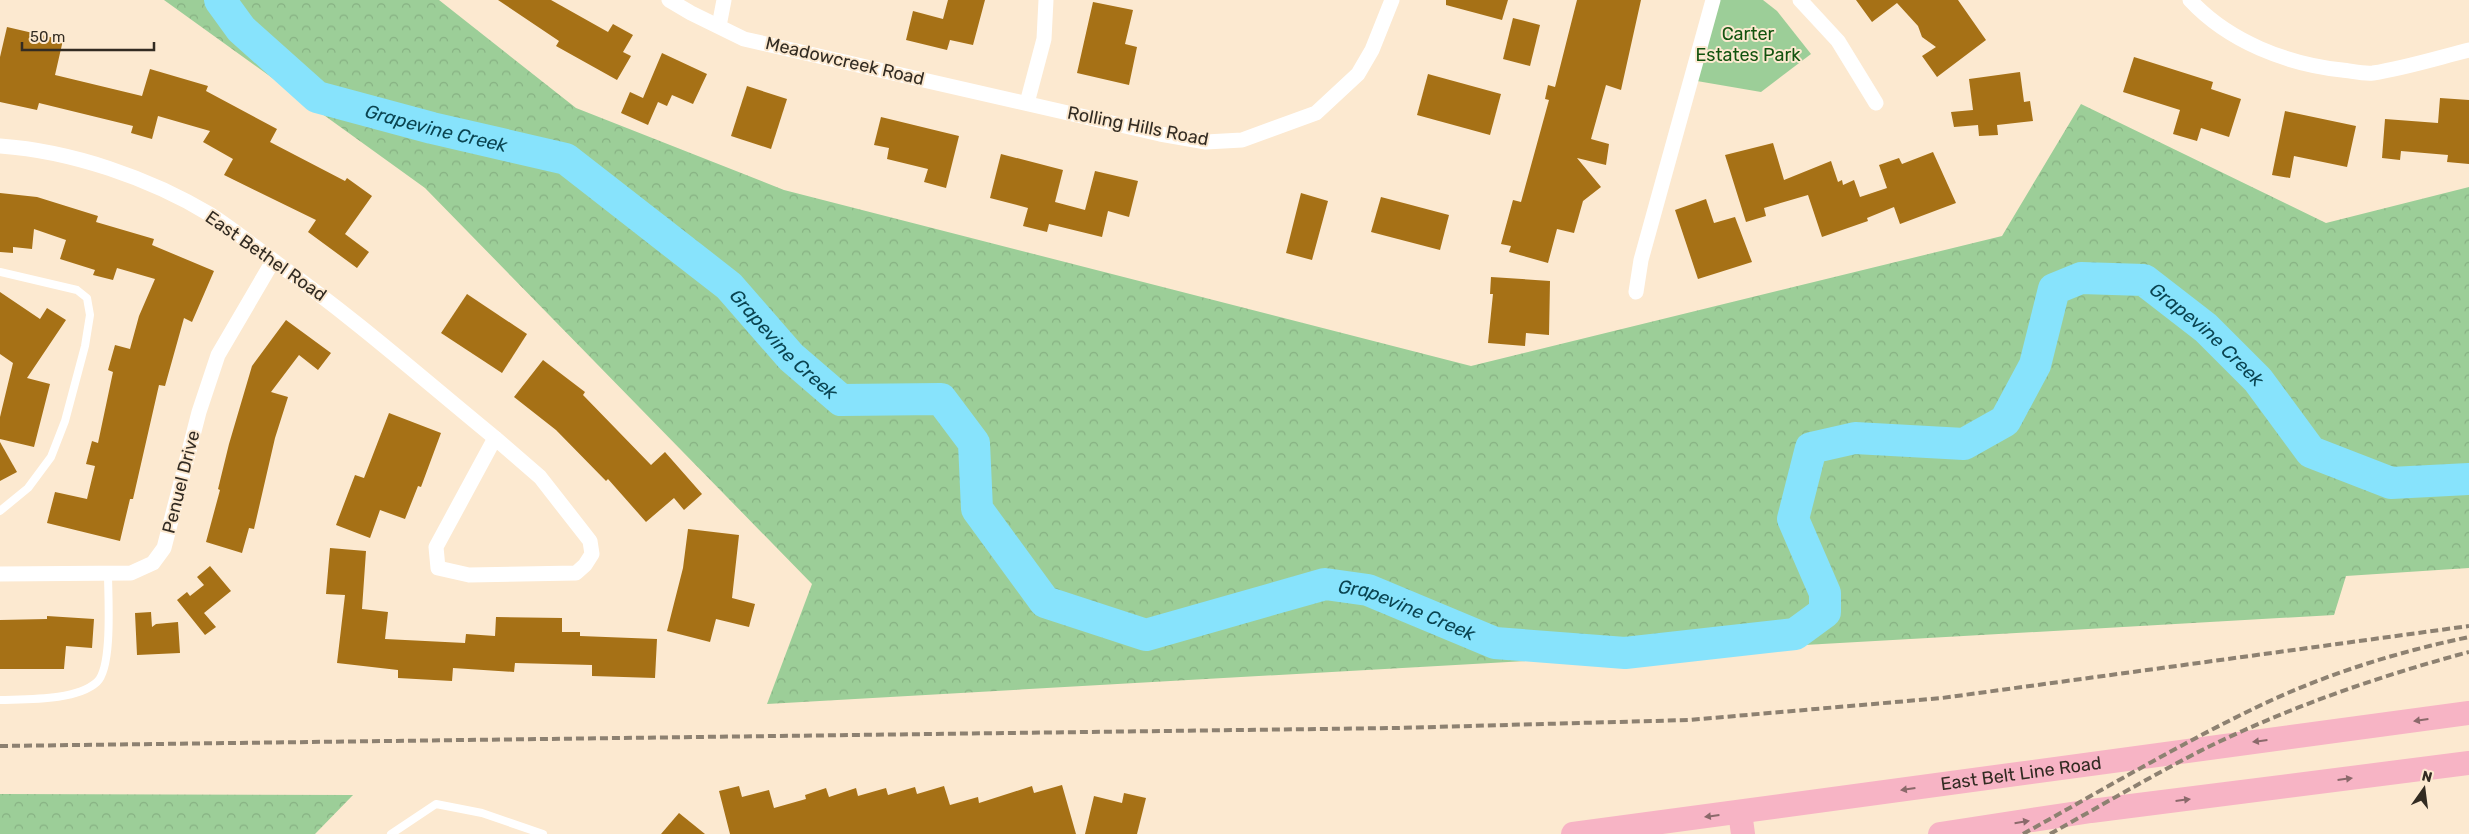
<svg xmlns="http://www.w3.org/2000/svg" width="2469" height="834" font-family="Rubik,sans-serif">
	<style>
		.forest { fill: url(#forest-crowns) }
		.green { fill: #9cce98 }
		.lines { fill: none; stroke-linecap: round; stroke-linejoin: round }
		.river { stroke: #87e3fc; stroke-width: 32 }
		.building { fill: #a67116 }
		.service { stroke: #fff; stroke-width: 8 }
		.minor { stroke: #fff; stroke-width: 15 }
		.primary { stroke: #f7b4c5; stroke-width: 24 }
		.rail { stroke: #8d8171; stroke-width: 4; stroke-dasharray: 8 4; stroke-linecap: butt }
		.oneway { fill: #8b696b }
		.labels { text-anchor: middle; stroke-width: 4; stroke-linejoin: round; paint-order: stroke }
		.park-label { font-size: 18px; fill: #12530f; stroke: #fce9d0 }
		.street-label { font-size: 18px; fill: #322b22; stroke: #fce9d0 }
		.water-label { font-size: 19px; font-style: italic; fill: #0a4451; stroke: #fce9d0 }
	</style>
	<defs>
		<pattern id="forest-crowns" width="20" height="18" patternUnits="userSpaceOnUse" patternTransform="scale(1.25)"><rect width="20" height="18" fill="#9cce98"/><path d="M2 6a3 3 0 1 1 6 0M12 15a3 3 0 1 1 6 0" fill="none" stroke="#87b183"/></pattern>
	</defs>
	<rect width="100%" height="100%" fill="#fce9d0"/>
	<g class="forest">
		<path d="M 164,0 L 439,0 L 576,108 L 784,190 L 1471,366 L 2002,236 L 2081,104 L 2326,223 L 2469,187 L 2469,568 L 2346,576 L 2334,615 L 767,704 L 812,584 L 425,188 Z"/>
		<path d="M 0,794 L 353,795 L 315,834 L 0,834 Z"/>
	</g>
	<path class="green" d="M 1713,0 L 1763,0 L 1777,11 L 1811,54 L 1761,92 L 1691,80 Z"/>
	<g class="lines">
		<path class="river" id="s1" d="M 220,0 L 241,29 L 317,97 L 432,128 L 566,159 L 729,286 L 791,357 L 841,400 L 941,399 L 974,443 L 977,509 L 1045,602 L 1146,635 L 1325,584 L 1368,590 L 1495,643 L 1625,653 L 1795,634 L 1825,612 L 1825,593 L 1793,519 L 1811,448 L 1855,438 L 1964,444 L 2005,421 L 2035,365 L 2054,289 L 2081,278 L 2144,280 L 2206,328 L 2258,380 L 2311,452 L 2391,483 L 2469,479"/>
	</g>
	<g class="building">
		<path d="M 498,0 L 551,0 L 608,32 L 613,24 L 633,35 L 623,52 L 631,56 L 617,80 L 556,46 L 559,41 Z"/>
		<path d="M 948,0 L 985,0 L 973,45 L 950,40 L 947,50 L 906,40 L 913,11 L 943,19 Z"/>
		<path d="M 1446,0 L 1508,0 L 1502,20 L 1446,5 Z"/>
		<path d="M 1577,0 L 1641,0 L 1621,90 L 1606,85 L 1591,139 L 1609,144 L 1606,165 L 1577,158 L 1601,187 L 1583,201 L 1574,233 L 1557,229 L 1548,263 L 1509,252 L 1511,246 L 1501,244 L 1513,200 L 1521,202 L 1549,100 L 1545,99 L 1548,85 L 1555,87 Z"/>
		<path d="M 1856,0 L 1958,0 L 1986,40 L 1937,77 L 1922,56 L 1936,47 L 1922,37 L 1918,26 L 1897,3 L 1872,22 Z"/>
		<path d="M 1093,2 L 1133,10 L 1125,44 L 1137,47 L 1129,85 L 1077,73 Z"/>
		<path d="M 1513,18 L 1540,25 L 1530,66 L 1503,59 Z"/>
		<path d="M 7,27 L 63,40 L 55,75 L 142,96 L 150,69 L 208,86 L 206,91 L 277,129 L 270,142 L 345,181 L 347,178 L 372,196 L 345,234 L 369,252 L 357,268 L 308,232 L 316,220 L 224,175 L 233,159 L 203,142 L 210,131 L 158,116 L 152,139 L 131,133 L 133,126 L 39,103 L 37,110 L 0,102 L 0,57 Z"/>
		<path d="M 662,53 L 707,74 L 693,104 L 672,95 L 667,106 L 658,102 L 648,125 L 621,113 L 630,92 L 643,98 Z"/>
		<path d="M 2134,57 L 2213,82 L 2211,89 L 2241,99 L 2229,137 L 2201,128 L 2197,141 L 2173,134 L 2180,110 L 2123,92 Z"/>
		<path d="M 2020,72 L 2024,102 L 2030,101 L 2033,121 L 1997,125 L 1998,135 L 1979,136 L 1978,125 L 1954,127 L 1951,112 L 1973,110 L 1969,79 Z"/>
		<path d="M 1428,74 L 1501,94 L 1490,135 L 1417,115 Z"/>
		<path d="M 747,86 L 787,99 L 771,149 L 731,136 Z"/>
		<path d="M 2440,98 L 2469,100 L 2469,164 L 2447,162 L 2448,155 L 2401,151 L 2400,160 L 2382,158 L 2385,119 L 2438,123 Z"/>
		<path d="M 2285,111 L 2356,126 L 2347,167 L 2294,156 L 2290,178 L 2272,175 Z"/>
		<path d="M 881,117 L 959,136 L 946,188 L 924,182 L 928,169 L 887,159 L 889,148 L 874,145 Z"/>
		<path d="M 1773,143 L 1784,180 L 1831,161 L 1838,182 L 1842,180 L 1843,185 L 1854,180 L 1860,197 L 1887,188 L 1879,165 L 1899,158 L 1902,164 L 1933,152 L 1956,203 L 1900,224 L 1894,207 L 1867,218 L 1868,221 L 1822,237 L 1808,195 L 1764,208 L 1766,216 L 1746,222 L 1725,155 Z"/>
		<path d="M 1001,154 L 1063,170 L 1055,202 L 1085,210 L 1095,171 L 1138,181 L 1129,217 L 1108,211 L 1102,237 L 1049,224 L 1047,232 L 1023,226 L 1028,208 L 990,198 Z"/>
		<path d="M 0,193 L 37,197 L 98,216 L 96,222 L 154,239 L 152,245 L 214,271 L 192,322 L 184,318 L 165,386 L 159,385 L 133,499 L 130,499 L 120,541 L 47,523 L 55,492 L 87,499 L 95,466 L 86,464 L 92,441 L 98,443 L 113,372 L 108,370 L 115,345 L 130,349 L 139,316 L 155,279 L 117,268 L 113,280 L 93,275 L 95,270 L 60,259 L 66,240 L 34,229 L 32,249 L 13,247 L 13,253 L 0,252 Z"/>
		<path d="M 1301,193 L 1328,201 L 1312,260 L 1286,253 Z"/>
		<path d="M 1381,197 L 1449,215 L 1440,250 L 1371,232 Z"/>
		<path d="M 1706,199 L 1714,223 L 1735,217 L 1752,262 L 1698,279 L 1675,210 Z"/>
		<path d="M 1491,277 L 1550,281 L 1549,335 L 1526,333 L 1525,346 L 1488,343 L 1493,294 L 1490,294 Z"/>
		<path d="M 0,292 L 40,319 L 47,308 L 66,320 L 27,378 L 50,384 L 34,447 L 0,439 L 0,417 L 13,363 L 0,354 Z"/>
		<path d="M 467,294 L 527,334 L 502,373 L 441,333 Z"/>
		<path d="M 286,320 L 331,353 L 318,370 L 299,355 L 271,392 L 288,397 L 275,438 L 254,529 L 249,528 L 242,553 L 206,542 L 220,490 L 218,489 L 229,444 L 252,366 Z"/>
		<path d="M 543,360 L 585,392 L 583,395 L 651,465 L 665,452 L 702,494 L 684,510 L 674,498 L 646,522 L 608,479 L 606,481 L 556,430 L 514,397 Z"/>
		<path d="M 389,413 L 441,433 L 421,487 L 418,486 L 405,519 L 380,510 L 370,538 L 336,525 L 355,475 L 364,478 Z"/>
		<path d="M 0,442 L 17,472 L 0,481 Z"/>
		<path d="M 688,529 L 739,535 L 732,598 L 755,604 L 749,627 L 716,619 L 710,642 L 667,631 L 683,568 Z"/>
		<path d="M 330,548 L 366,551 L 362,609 L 388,612 L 385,639 L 465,643 L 466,634 L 495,636 L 496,617 L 562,618 L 562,632 L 580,632 L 580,636 L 657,639 L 655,678 L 592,676 L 592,665 L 515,663 L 514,672 L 453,668 L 452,681 L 398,678 L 398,670 L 337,663 L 345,595 L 326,594 Z"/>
		<path d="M 210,566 L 231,591 L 204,613 L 216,627 L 205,635 L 177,600 L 187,592 L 190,596 L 204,585 L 197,577 Z"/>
		<path d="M 151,612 L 152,627 L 156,624 L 178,622 L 180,653 L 137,655 L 135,613 Z"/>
		<path d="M 47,616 L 94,619 L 92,648 L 66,646 L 64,669 L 0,669 L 0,620 L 47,619 Z"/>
		<path d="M 1062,785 L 1076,834 L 730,834 L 719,791 L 739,786 L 742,797 L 769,790 L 774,808 L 806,799 L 805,795 L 826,788 L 829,797 L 856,788 L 858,796 L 886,788 L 888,795 L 915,787 L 917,794 L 944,786 L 950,805 L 978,797 L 979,803 L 1032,786 L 1034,793 Z"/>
		<path d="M 1124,793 L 1146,798 L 1137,834 L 1085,834 L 1094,796 L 1122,803 Z"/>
		<path d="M 679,813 L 705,834 L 661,834 Z"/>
	</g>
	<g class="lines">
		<g class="service">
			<path d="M 0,272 L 77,290 L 87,298 L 90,315 L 85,346 L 65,421 L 51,457 L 28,488 L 0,511"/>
			<path d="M 0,700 C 27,699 76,701 97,682 C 113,667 108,596 108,573"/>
			<path d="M 391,834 L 436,804 L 482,813 L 543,834"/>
		</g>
		<g class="minor">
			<path d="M 669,0 L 691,13 L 744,39 L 1160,134 L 1206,142 L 1242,140 L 1316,113 L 1358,74 L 1372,50 L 1392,0"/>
			<path d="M 1800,0 L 1838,41 L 1876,103"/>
			<path d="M 2190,0 C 2229,42 2287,64 2342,70 C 2352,71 2363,74 2373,73 C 2405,68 2437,58 2469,50"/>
			<path d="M 719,26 L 724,0"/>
			<path d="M 1027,103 L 1044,39 L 1046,0"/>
			<path d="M 0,146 C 71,151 150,178 211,215 C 234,230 256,248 278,264 C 354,318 423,379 495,438"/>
			<path d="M 1636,292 L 1641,260 L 1713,0"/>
			<path d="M 495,438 L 540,477 L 590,541 L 592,554 L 585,565 L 576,573 L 469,575 L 438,568 L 436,547 Z"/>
			<path d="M 0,574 L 131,573 L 153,563 L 164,548 L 199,412 L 218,355 L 273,261"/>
		</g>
		<g class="primary">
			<path d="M 1740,812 L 1743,834"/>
			<path id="s2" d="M 1573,834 L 2469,713"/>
			<path d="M 1940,834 L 2091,811 L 2469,763"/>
		</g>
		<g class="rail">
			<path d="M 0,746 L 1396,728 L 1689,720 L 1942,698 L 2469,626"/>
			<path d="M 2023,834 C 2106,788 2188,739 2274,699 C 2336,671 2402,651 2469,637"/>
			<path d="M 2050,834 C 2102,805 2153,775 2206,748 C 2290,707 2379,676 2469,652"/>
		</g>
	</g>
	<defs><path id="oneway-solid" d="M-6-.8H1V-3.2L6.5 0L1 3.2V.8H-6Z" transform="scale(1.25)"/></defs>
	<g class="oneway">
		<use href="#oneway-solid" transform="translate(2421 720) rotate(172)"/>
		<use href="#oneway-solid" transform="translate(2260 741) rotate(173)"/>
		<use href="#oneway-solid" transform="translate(2345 779) rotate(-7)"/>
		<use href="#oneway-solid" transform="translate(1908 789) rotate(172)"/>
		<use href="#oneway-solid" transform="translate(2183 800) rotate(-7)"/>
		<use href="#oneway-solid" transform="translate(1712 816) rotate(173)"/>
		<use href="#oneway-solid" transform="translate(2022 822) rotate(-9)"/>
	</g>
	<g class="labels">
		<g class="park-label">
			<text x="1748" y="40">Carter<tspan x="1748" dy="21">Estates Park</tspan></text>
		</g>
		<g class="street-label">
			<text transform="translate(845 61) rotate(13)" y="6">Meadowcreek Road</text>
			<text transform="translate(1138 126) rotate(11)" y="6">Rolling Hills Road</text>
			<text transform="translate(266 256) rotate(35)" y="6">East Bethel Road</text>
			<text transform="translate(181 482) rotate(-76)" y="6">Penuel Drive</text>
			<text dy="6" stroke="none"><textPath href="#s2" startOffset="452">East Belt Line Road</textPath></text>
		</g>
		<g class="water-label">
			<text dy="7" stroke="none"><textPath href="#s1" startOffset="261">Grapevine Creek</textPath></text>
			<text dy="7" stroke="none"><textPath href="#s1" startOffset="2601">Grapevine Creek</textPath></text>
			<text dy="7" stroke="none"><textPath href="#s1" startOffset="681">Grapevine Creek</textPath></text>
			<text dy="7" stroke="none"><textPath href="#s1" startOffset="1476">Grapevine Creek</textPath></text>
		</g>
	</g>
	<g transform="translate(2424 789) rotate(14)" stroke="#fce9d0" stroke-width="4" paint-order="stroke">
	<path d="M0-4L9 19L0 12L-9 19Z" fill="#322b22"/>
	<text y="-8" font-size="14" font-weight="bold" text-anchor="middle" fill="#322b22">N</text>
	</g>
	<path d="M22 42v8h132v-8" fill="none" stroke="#322b22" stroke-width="2.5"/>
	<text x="30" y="42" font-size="15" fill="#322b22" stroke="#fce9d0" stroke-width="4" paint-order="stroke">50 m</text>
</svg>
